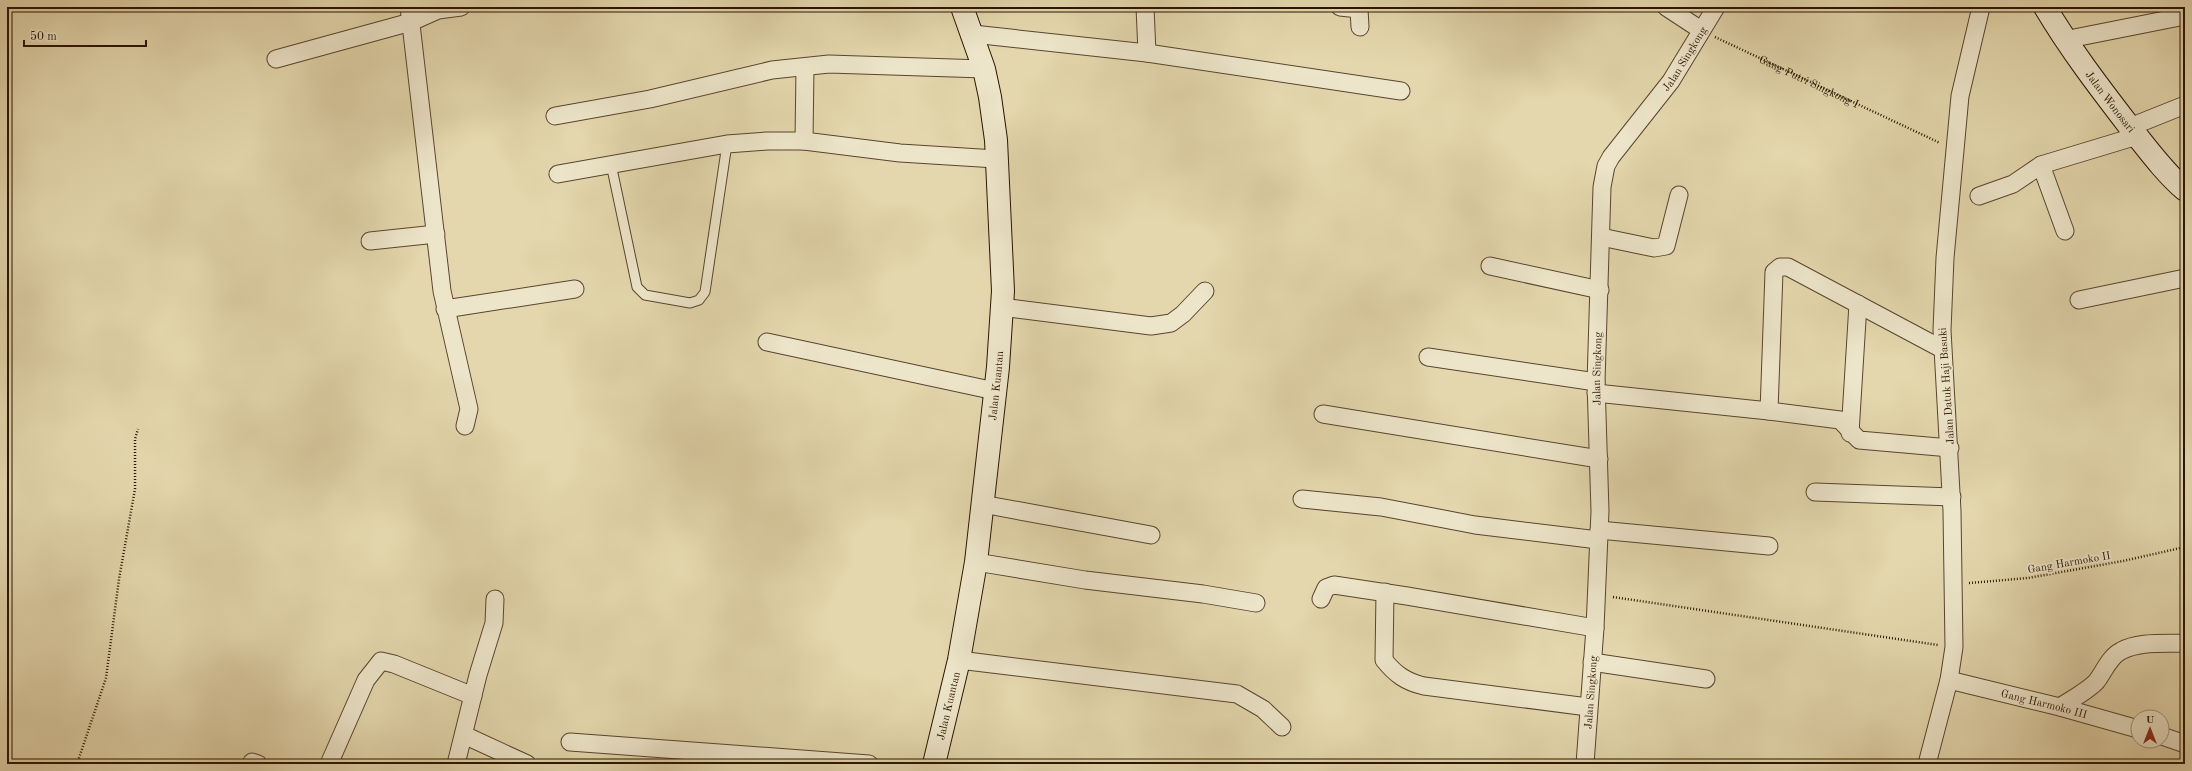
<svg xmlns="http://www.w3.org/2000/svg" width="2192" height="771" font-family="'Old Standard TT',serif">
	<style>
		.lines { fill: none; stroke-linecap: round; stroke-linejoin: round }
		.lane-casing { stroke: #59452d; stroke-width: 11 }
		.street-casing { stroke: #59452d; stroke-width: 19 }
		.secondary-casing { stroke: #2b1402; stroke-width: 24 }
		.path { stroke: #2b1402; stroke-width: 2.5; stroke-dasharray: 1 2; stroke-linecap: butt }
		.lane { stroke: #ede5ca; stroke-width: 9 }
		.street { stroke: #ede5ca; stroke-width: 17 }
		.secondary { stroke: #ede5ca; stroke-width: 22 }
		.labels { text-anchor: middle; stroke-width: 3.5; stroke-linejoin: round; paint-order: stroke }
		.street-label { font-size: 11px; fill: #2b1402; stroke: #ede5ca }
	</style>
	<rect width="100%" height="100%" fill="#e4d7ad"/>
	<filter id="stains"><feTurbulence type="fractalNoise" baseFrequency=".005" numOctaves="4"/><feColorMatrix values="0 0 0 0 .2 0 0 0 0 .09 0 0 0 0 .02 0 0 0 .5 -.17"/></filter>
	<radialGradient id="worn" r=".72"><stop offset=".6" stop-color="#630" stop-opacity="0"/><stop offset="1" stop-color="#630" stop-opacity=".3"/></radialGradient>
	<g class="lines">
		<g class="lane-casing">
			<path id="lane" d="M 611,164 L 637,287 L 645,295 L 690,303 L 699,300 L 705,292 L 727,144"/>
		</g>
		<g class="street-casing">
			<g id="street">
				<path d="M 409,7 L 442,291 L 469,409 L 465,426"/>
				<path d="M 1145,7 L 1147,53"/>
				<path d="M 1340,7 L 1359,9 L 1360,27"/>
				<path d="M 1666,7 L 1701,30"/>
				<path d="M 973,34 L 1147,53 L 1401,91"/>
				<path d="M 2064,40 L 2185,16"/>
				<path d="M 276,59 L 411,22 L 438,10 L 461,7"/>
				<path d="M 555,116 L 650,99 L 772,70 L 829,64 L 984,69"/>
				<path d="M 2130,127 L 2185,105"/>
				<path d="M 804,141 L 805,67"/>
				<path d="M 2041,165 L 2065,231"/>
				<path d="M 558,174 L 727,144 L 767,141 L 804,141 L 900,153 L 996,159"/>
				<path d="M 1979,196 L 2013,184 L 2041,165 L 2137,136"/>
				<path d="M 1601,237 L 1654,248 L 1666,246 L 1679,195"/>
				<path d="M 370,241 L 436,234"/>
				<path d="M 1490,266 L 1600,290"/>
				<path d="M 2079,300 L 2185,278"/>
				<path d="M 1001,307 L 1151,326 L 1171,323 L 1183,314 L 1205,291"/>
				<path d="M 445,309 L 575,289"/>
				<path d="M 767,342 L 995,391"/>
				<path d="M 1428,357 L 1596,382"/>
				<path d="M 1596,393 L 1769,411 L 1774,272 L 1780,267 L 1788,267 L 1942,349"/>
				<path d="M 1769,411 L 1840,420 L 1859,440 L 1950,448"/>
				<path d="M 1323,414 L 1599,459"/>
				<path d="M 1850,433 L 1858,304"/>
				<path d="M 1815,492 L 1952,497"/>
				<path d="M 1302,499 L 1381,507 L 1475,525 L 1598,540"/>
				<path d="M 982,504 L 1151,535"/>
				<path d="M 1599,530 L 1769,546"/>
				<path d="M 976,562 L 1085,580 L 1203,594 L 1256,603"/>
				<path d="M 1385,592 L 1384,660 C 1395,674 1406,682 1424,686 L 1588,707"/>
				<path d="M 1321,599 L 1326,588 L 1334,585 L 1407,596 L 1595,628"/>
				<path d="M 959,660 L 1237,694 L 1263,709 L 1282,727"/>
				<path d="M 1592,662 L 1706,679"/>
				<path id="s2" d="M 1949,680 L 2060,707 L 2138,729"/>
				<path d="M 2060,707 C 2072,699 2086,692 2096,682 C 2104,672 2109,657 2121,651 C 2139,641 2165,644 2185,643"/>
				<path d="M 464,735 L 527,764"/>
				<path d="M 2162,736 L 2185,744"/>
				<path d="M 570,742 L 869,764"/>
				<path d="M 252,762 L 258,764"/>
				<path d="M 329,764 L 366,680 L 381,661 L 394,664 L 473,696"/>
				<path d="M 456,764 L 478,675 L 494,623 L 495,599"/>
				<path id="s3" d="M 1585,764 L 1595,628 L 1600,511 L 1596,382 L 1602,187 L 1606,166 L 1611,157 L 1671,81 L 1716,7"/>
				<path d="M 1927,764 L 1949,680 L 1954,647 L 1952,511 L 1942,330 L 1945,258 L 1960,96 L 1981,7"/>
			</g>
		</g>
		<g class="secondary-casing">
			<g id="secondary">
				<path id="s4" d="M 2045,7 C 2070,49 2099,87 2129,126 C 2147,148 2163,171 2185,190"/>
				<path id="s5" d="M 934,764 L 959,660 L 976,562 L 998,367 L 1003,291 L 996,140 L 990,97 L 984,69 L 962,7"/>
			</g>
		</g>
		<g class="path">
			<path id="s1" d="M 1715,37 L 1940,143"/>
			<path d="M 1969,583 L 2028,578 L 2123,561 L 2185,547"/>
			<path d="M 1613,597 L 1938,645"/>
			<path d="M 77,764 L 106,678 L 119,579 L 135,489 L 135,439 L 138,429"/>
		</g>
		<use href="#lane" class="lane"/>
		<use href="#street" class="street"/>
		<use href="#secondary" class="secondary"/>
	</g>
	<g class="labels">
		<g class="street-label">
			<text dy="4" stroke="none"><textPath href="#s3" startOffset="732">Jalan Singkong</textPath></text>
			<text dy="4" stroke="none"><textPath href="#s1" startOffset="104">Gang Putri Singkong I</textPath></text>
			<text dy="4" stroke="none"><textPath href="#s4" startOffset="115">Jalan Wonosari</textPath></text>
			<text dy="4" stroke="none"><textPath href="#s3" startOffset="396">Jalan Singkong</textPath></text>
			<text dy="4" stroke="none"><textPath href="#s5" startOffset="384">Jalan Kuantan</textPath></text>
			<text transform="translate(1946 386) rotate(-94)" y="4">Jalan Datuk Haji Basuki</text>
			<text transform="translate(2069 562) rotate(-10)" y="4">Gang Harmoko II</text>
			<text dy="4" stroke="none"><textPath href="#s3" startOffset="72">Jalan Singkong</textPath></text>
			<text dy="4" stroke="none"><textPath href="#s2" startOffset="98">Gang Harmoko III</textPath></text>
			<text dy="4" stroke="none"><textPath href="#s5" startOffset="60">Jalan Kuantan</textPath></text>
		</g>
	</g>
	<rect width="2192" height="771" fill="none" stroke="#e4d7ad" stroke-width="24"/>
	<rect x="8" y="8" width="2176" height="755" fill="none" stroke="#2b1402" stroke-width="2"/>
	<rect x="12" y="12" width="2168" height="747" fill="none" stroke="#2b1402"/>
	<g transform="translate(2150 729)"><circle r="19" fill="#ede5ca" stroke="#9f917a"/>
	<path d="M0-3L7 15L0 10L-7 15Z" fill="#8f2418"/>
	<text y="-6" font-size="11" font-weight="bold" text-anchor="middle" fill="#2b1402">U</text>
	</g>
	<path d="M24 40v6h122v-6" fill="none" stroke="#2b1402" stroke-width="2"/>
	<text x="30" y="40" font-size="12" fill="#2b1402" stroke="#ede5ca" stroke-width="3" paint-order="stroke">50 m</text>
	<rect width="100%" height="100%" filter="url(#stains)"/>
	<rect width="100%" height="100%" fill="url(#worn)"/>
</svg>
